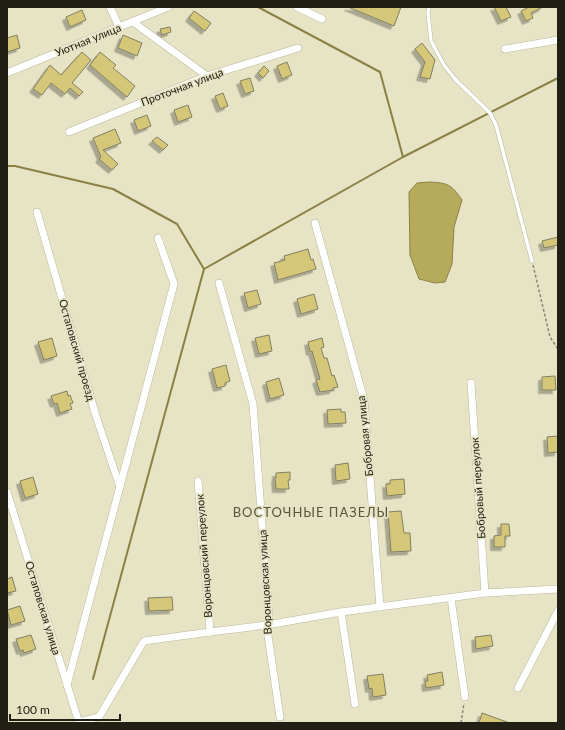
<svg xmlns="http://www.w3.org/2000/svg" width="565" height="730" font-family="Lato,sans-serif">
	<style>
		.water { fill: #b6aa5b; stroke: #8a8146 }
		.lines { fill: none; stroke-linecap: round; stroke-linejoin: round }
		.stream { stroke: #8a8146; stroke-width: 2 }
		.building { fill: #d4c878; stroke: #827e63; filter: url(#shadow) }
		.lane-casing { stroke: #bbb79b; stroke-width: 4.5 }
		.street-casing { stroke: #bbb79b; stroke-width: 8 }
		.path { stroke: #8a8772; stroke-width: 1.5; stroke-dasharray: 3 2; stroke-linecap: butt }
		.lane { stroke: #fff; stroke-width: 3.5 }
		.street { stroke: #fff; stroke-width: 7 }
		.labels { text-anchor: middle; stroke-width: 3.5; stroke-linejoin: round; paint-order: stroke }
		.street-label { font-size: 11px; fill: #222015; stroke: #e7e3c5 }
		.quarter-label { font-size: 13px; letter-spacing: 1px; fill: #5a563c; stroke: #e7e3c5 }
	</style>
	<defs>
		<filter id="shadow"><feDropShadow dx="-3.5" dy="3.5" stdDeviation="0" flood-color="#0004"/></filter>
	</defs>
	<rect width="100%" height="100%" fill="#e7e3c5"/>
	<path class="water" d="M 429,182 C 448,183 451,184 462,200 L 454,227 L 452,264 L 445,282 L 435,283 L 419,279 L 410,255 L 409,192 L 417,183 Z"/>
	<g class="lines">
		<g class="stream">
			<path d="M 258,7 L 380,72 L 403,157"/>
			<path d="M 7,166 L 15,166 L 113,189 L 177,224 L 204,269"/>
			<path d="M 93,679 L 204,269 L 403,157 L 558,78"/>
		</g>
	</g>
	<g class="building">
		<path d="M 348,7 L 401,7 L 394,26 Z"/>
		<path d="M 494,7 L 506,7 L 511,17 L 501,21 Z"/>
		<path d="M 529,7 L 543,7 L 531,13 L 533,18 L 526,21 L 521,11 Z"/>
		<path d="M 82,10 L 86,20 L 70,27 L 66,17 Z"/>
		<path d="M 194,11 L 211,23 L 205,31 L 189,18 Z"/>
		<path d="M 170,27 L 171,32 L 162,35 L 160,29 Z"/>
		<path d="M 17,35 L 20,48 L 7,52 L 7,38 Z"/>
		<path d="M 123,35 L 142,43 L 137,56 L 118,48 Z"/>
		<path d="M 422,43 L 435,60 L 430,79 L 420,77 L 425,62 L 415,49 Z"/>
		<path d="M 82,52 L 91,60 L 72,83 L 83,92 L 79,96 L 70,88 L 65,94 L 51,83 L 42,95 L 33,89 L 50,65 L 61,75 Z"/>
		<path d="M 100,52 L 116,65 L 113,68 L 135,86 L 127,97 L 90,65 Z"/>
		<path d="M 287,62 L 292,75 L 282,79 L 277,66 Z"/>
		<path d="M 264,66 L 269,71 L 263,78 L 258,73 Z"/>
		<path d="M 250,78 L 254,91 L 245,94 L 240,81 Z"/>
		<path d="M 223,93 L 228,106 L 220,109 L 215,96 Z"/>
		<path d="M 188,105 L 192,117 L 178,122 L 174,110 Z"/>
		<path d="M 147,115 L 151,126 L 138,131 L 134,120 Z"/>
		<path d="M 115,129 L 121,143 L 103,150 L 118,164 L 112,170 L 99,159 L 101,157 L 93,138 Z"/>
		<path d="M 157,137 L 168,145 L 163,150 L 152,141 Z"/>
		<path d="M 558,237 L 558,245 L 544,248 L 542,241 Z"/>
		<path d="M 308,249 L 311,260 L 313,259 L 316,269 L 278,280 L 274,263 L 285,260 L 284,256 Z"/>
		<path d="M 257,290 L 261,304 L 248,308 L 244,293 Z"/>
		<path d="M 314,294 L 318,309 L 301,314 L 297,299 Z"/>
		<path d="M 269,335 L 272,351 L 259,354 L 255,338 Z"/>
		<path d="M 52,338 L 57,356 L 44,360 L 38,342 Z"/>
		<path d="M 322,338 L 324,347 L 321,348 L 324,358 L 327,358 L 332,376 L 334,375 L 338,387 L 333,388 L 333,390 L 320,392 L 316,380 L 320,379 L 312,351 L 310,352 L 308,342 Z"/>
		<path d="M 226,365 L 230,381 L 225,383 L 225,386 L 217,388 L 212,369 Z"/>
		<path d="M 555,376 L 556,390 L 542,390 L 542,377 Z"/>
		<path d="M 279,378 L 284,395 L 270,399 L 266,382 Z"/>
		<path d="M 67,391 L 68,396 L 70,395 L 73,403 L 70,404 L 72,409 L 60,413 L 57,403 L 54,404 L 51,396 Z"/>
		<path d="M 341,409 L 341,412 L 345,412 L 346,423 L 328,424 L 327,410 Z"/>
		<path d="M 558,436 L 558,452 L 548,453 L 547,437 Z"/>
		<path d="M 348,463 L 350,479 L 336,481 L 335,465 Z"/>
		<path d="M 290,472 L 290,480 L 288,480 L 289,489 L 276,489 L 275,478 L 276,478 L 276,473 Z"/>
		<path d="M 33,477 L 38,494 L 25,498 L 20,481 Z"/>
		<path d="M 404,479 L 405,494 L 387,496 L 386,484 L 390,484 L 390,480 Z"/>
		<path d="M 401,511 L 404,533 L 410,533 L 411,551 L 391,552 L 388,512 Z"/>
		<path d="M 501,524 L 509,524 L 510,536 L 505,536 L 505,547 L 494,547 L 494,536 L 501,535 Z"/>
		<path d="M 12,577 L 16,591 L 7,593 L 7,579 Z"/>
		<path d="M 172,597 L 173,610 L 149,611 L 148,598 Z"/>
		<path d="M 20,606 L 25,621 L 11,625 L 7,610 Z"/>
		<path d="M 31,635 L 36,649 L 24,653 L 23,650 L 20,651 L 16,639 Z"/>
		<path d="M 491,635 L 493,646 L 476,649 L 475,637 Z"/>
		<path d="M 442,672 L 444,685 L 426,688 L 425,681 L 428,681 L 427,675 Z"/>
		<path d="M 383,674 L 386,695 L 373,697 L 372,688 L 369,689 L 367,676 Z"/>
		<path d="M 482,713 L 507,722 L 507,723 L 479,723 Z"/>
	</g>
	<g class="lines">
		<g class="lane-casing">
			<path id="lane" d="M 429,7 L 428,13 L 431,41 L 444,65 L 455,79 L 490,113 L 496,125 L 532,261"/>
		</g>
		<g class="street-casing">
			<g id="street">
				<path d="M 110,7 L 119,27"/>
				<path d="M 297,7 L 322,19"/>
				<path d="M 133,22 L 207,76"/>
				<path d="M 505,49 L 558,40"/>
				<path d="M 7,73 L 168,7"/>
				<path d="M 69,132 L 207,76 L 298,48"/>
				<path d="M 37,212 L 96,416 L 120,487"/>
				<path d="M 315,223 L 364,400 L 380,607"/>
				<path d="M 219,283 L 253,404 L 269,618 L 267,629 L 280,717"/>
				<path d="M 471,383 L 485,593"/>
				<path d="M 198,481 L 210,632"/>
				<path d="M 7,492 L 79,723"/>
				<path d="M 451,598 L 465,697"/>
				<path d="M 341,612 L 355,704"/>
				<path d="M 67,685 L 174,284 L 158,238"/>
				<path d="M 518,688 L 558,611"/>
				<path d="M 79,722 L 99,717 L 144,641 L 210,632 L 267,625 L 341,612 L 485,593 L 558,589"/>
			</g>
		</g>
		<g class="path">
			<path d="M 533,265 L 550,337 L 558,349"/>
			<path d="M 461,723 L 464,703"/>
		</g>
		<use href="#lane" class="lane"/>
		<use href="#street" class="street"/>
	</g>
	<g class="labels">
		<g class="street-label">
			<text transform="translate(88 40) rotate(-22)" y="4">Уютная улица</text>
			<text transform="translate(182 87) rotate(-21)" y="4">Проточная улица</text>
			<text transform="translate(77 350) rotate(74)" y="4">Остаповский проезд</text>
			<text transform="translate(365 436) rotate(-96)" y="4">Бобровая улица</text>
			<text transform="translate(478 488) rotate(-94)" y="4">Бобровый переулок</text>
			<text transform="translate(204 556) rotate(-94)" y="4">Воронцовский переулок</text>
			<text transform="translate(265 582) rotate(-93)" y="4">Воронцовская улица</text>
			<text transform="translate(43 608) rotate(73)" y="4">Остаповская улица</text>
		</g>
		<g class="quarter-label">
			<text x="311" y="517">ВОСТОЧНЫЕ ПАЗЕЛЫ</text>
		</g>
	</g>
	<rect width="565" height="730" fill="none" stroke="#222015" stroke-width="16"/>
	<path d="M10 714v6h110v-6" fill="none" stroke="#222015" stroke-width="2"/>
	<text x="16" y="714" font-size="12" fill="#222015" stroke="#e7e3c5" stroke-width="3" paint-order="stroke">100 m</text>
</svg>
